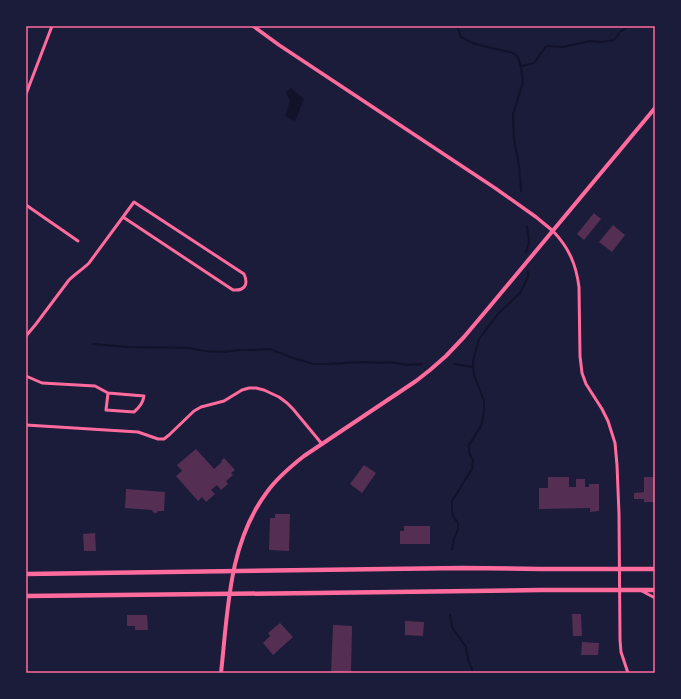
<svg xmlns="http://www.w3.org/2000/svg" width="681" height="699" font-family="Arial,sans-serif">
	<style>
		.water { fill: #12122b }
		.lines { fill: none; stroke-linecap: round; stroke-linejoin: round }
		.stream { stroke: #12122b; stroke-width: 2 }
		.building { fill: #542f53 }
		.minor { stroke: #ff6b9d; stroke-width: 3 }
		.tertiary { stroke: #ff6b9d; stroke-width: 3.5 }
		.secondary { stroke: #ff6b9d; stroke-width: 4 }
		.primary { stroke: #ff6b9d; stroke-width: 4.5 }
		.neatline { fill: none; stroke: #ff6b9d; stroke-width: 1.5 }
	</style>
	<rect width="100%" height="100%" fill="#1b1b3a"/>
	<path class="water" d="M 291,88 L 304,99 L 295,121 L 285,116 L 290,101 L 286,92 Z"/>
	<g class="lines">
		<g class="stream">
			<path d="M 457,26 L 461,37 L 475,44 L 513,53 L 518,57 L 521,67 L 523,82 L 513,114 L 514,140 L 519,165 L 521,191"/>
			<path d="M 522,66 L 534,63 L 546,46 L 563,47 L 590,41 L 603,42 L 614,40 L 620,32 L 630,26"/>
			<path d="M 526,252 L 529,243 L 527,226"/>
			<path d="M 93,344 L 128,347 L 190,348 L 204,351 L 222,352 L 241,350 L 252,350 L 270,349 L 293,358 L 314,364 L 328,364 L 361,362 L 381,363 L 389,362 L 409,365 L 422,364"/>
			<path d="M 454,364 L 473,367"/>
			<path d="M 452,550 L 454,539 L 458,529 L 458,523 L 453,516 L 452,510 L 452,501 L 472,469 L 473,461 L 469,452 L 469,445 L 481,426 L 484,413 L 484,401 L 474,375 L 473,361 L 479,339 L 498,314 L 520,293 L 528,277 L 528,272"/>
			<path d="M 450,615 L 452,627 L 466,647 L 468,660 L 472,669 L 472,673"/>
		</g>
	</g>
	<g class="building">
		<path d="M 594,213 L 601,219 L 584,240 L 577,234 Z"/>
		<path d="M 613,225 L 625,235 L 612,252 L 599,242 Z"/>
		<path d="M 196,449 L 214,469 L 222,462 L 221,461 L 224,458 L 235,470 L 231,473 L 233,475 L 226,481 L 228,484 L 221,490 L 217,485 L 211,490 L 215,494 L 206,502 L 202,497 L 198,501 L 176,476 L 182,471 L 177,465 Z"/>
		<path d="M 364,465 L 376,473 L 362,493 L 350,484 Z"/>
		<path d="M 548,477 L 569,477 L 569,487 L 576,487 L 576,479 L 585,479 L 585,487 L 589,487 L 589,484 L 599,484 L 599,511 L 590,512 L 590,508 L 539,509 L 539,488 L 548,488 Z"/>
		<path d="M 644,477 L 654,477 L 654,502 L 644,502 L 644,499 L 634,499 L 634,493 L 644,492 Z"/>
		<path d="M 126,489 L 165,492 L 164,511 L 158,511 L 157,513 L 155,513 L 153,512 L 152,510 L 125,508 Z"/>
		<path d="M 275,514 L 290,514 L 289,551 L 269,550 L 270,518 L 275,518 Z"/>
		<path d="M 404,526 L 430,526 L 430,544 L 400,544 L 400,531 L 404,531 Z"/>
		<path d="M 95,533 L 96,551 L 84,551 L 83,534 Z"/>
		<path d="M 572,614 L 581,614 L 582,636 L 573,636 Z"/>
		<path d="M 127,615 L 147,615 L 148,630 L 135,630 L 135,626 L 127,626 Z"/>
		<path d="M 405,621 L 424,622 L 423,636 L 405,635 Z"/>
		<path d="M 280,623 L 293,637 L 273,655 L 263,643 L 270,636 L 268,633 Z"/>
		<path d="M 333,625 L 352,626 L 351,673 L 331,673 Z"/>
		<path d="M 582,642 L 599,643 L 598,655 L 581,655 Z"/>
	</g>
	<g class="lines">
		<g class="minor">
			<path d="M 26,94 L 52,26"/>
			<path d="M 26,205 L 78,241"/>
			<path d="M 553,231 C 569,248 576,264 579,287 L 580,356 L 582,373 L 586,384 L 602,409 L 608,421 L 615,443 L 617,465 L 619,514 L 620,640 L 621,652 L 628,673"/>
			<path d="M 26,336 L 36,324 L 69,280 C 75,274 83,269 89,263 L 134,202 L 244,274 C 249,285 244,291 233,290 L 123,217"/>
			<path d="M 26,376 L 42,383 L 95,386 L 108,393 L 144,396 C 143,403 140,407 134,412 L 106,410 L 108,393"/>
			<path d="M 26,425 L 138,432 L 158,439 L 164,439 L 169,435 L 194,411 L 201,407 L 224,401 L 242,390 L 249,388 L 256,388 L 264,390 L 279,397 L 287,403 L 293,409 L 322,444"/>
			<path d="M 642,591 L 655,598"/>
		</g>
		<path class="tertiary" d="M 253,26 L 279,45 L 495,188 L 536,217 L 553,231"/>
		<path class="secondary" d="M 221,673 C 228,611 228,544 267,492 C 277,478 290,467 304,456 L 416,381 L 430,370 L 446,356 L 464,337 L 491,305 L 655,108"/>
		<g class="primary">
			<path d="M 26,574 L 462,568 L 540,569 L 655,569"/>
			<path d="M 26,596 L 316,593 L 541,590 L 655,590"/>
		</g>
	</g>
	<rect width="681" height="699" fill="none" stroke="#1b1b3a" stroke-width="54"/>
	<rect x="27" y="27" width="627" height="645" class="neatline"/>
</svg>
